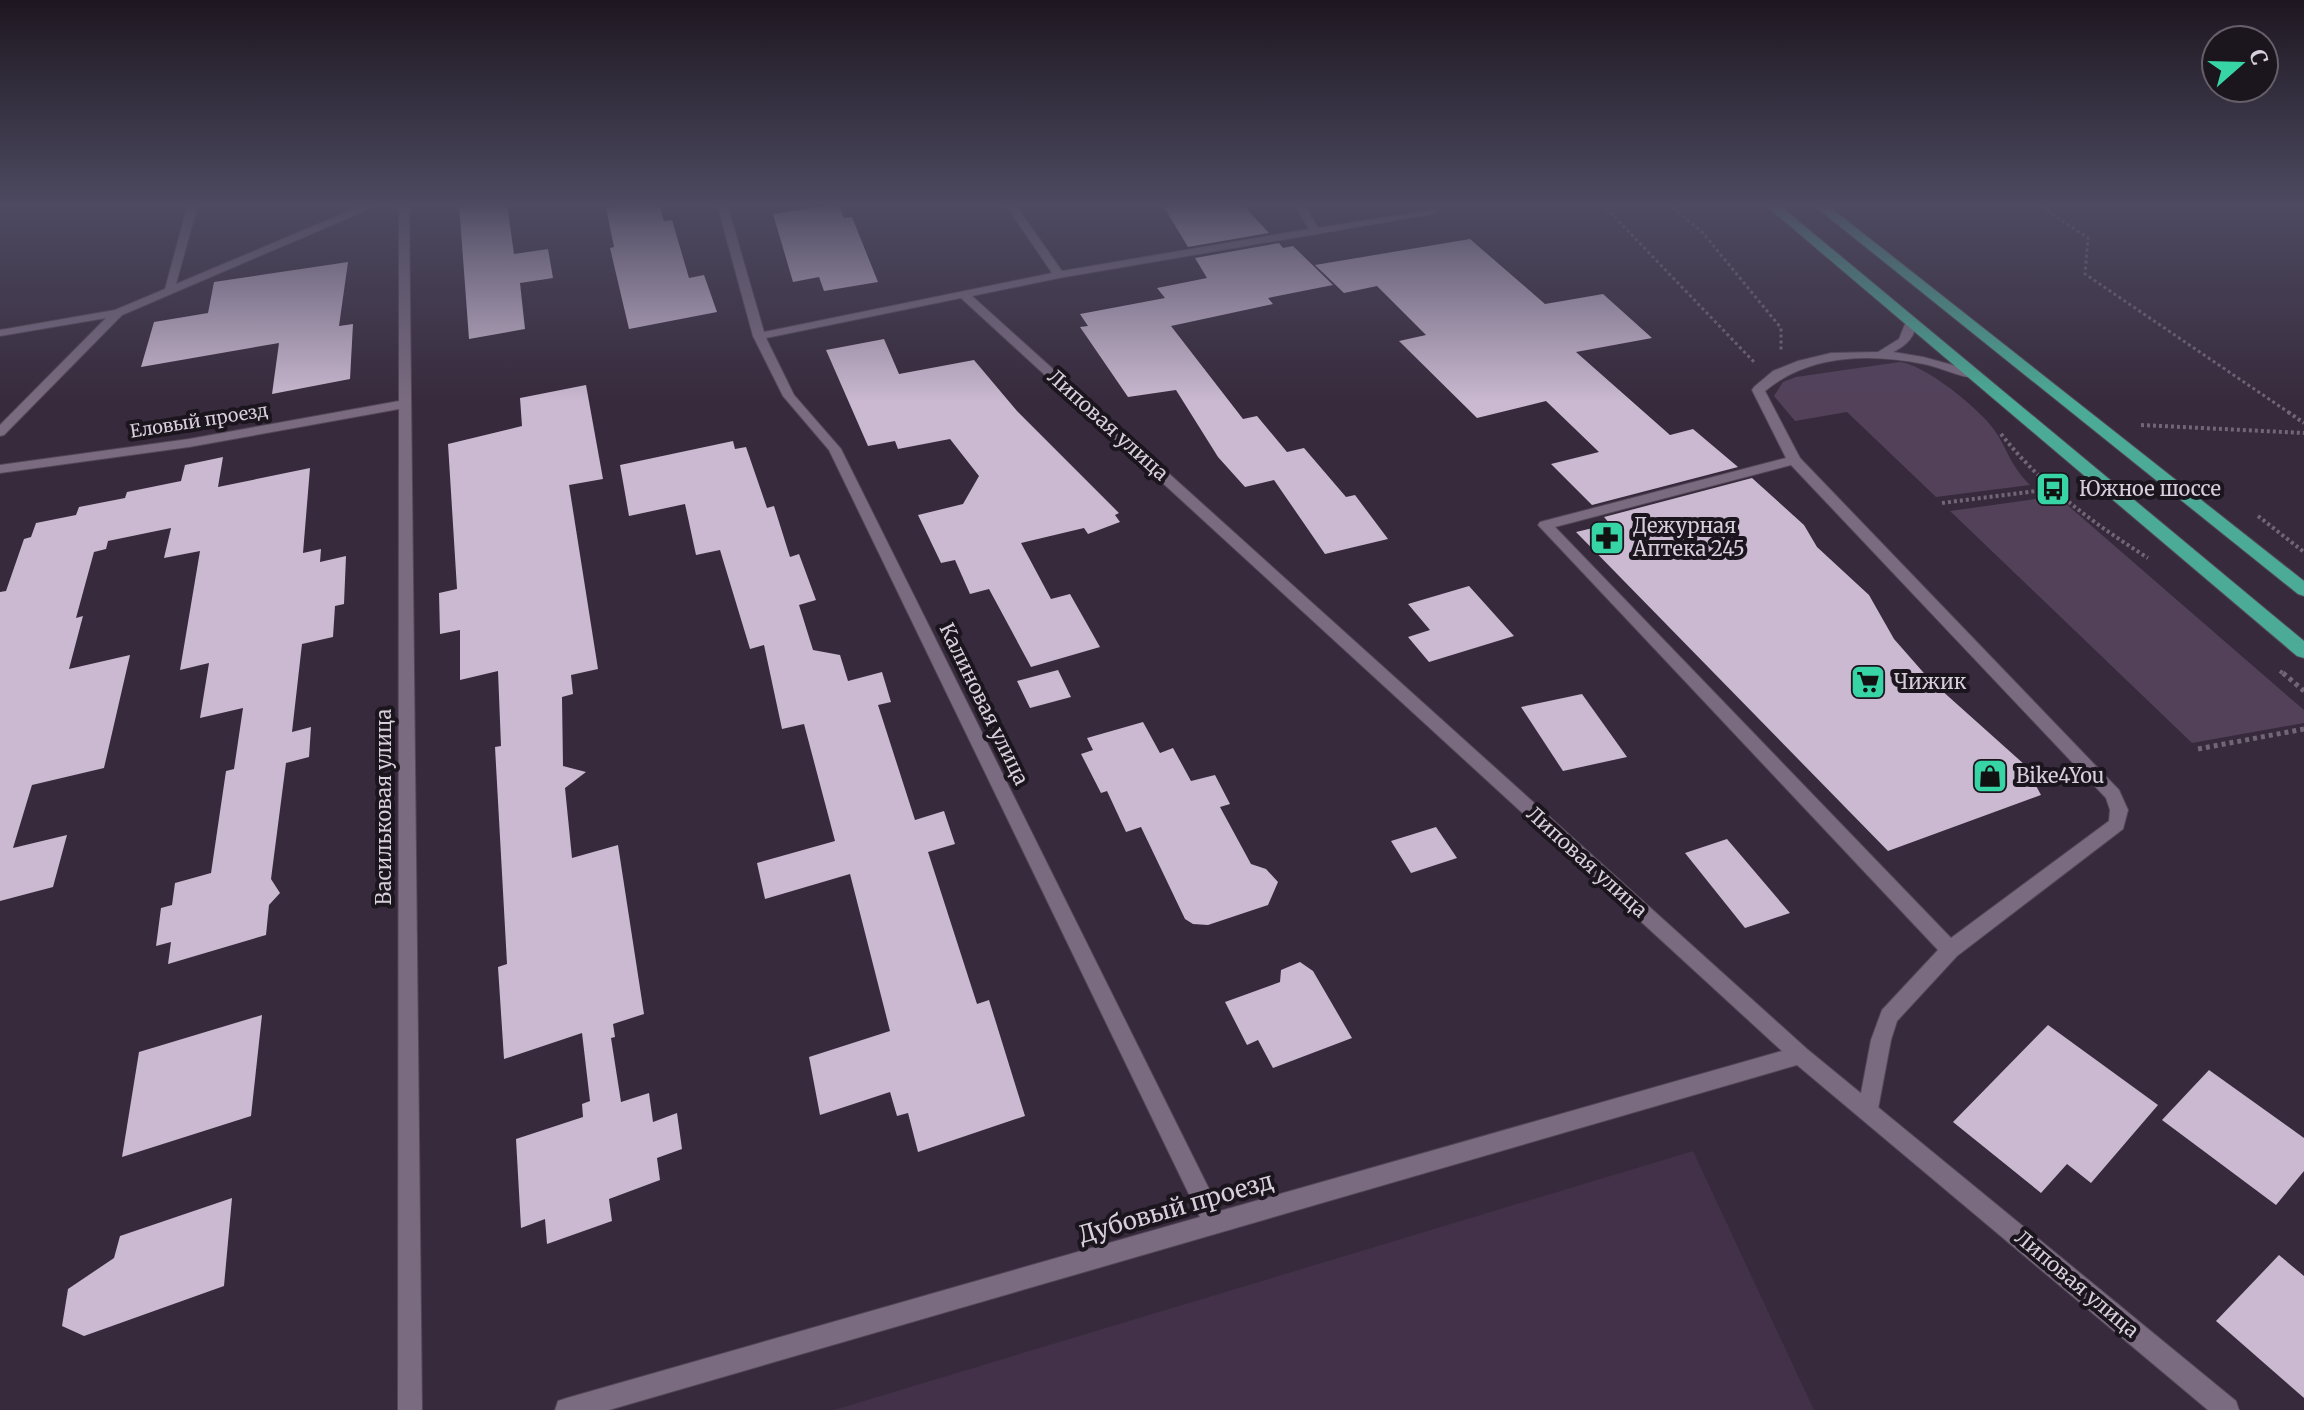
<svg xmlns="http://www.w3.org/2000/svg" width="2304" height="1410" font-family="Merriweather,serif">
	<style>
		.built { fill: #433149 }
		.green { fill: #53415a }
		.building { fill: #cab9d0 }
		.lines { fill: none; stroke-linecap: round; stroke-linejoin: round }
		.lane-casing { stroke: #534757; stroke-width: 2 }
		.street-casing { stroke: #534757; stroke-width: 2 }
		.primary-casing { stroke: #534757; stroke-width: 2 }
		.path-far2 { stroke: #716676; stroke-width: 3; stroke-dasharray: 3 3; stroke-linecap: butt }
		.path-far1 { stroke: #716676; stroke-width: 4; stroke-dasharray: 3 3; stroke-linecap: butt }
		.path { stroke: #716676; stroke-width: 5; stroke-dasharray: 4 4; stroke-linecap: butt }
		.lane { fill: #7a6b80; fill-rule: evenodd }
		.street { fill: #7a6b80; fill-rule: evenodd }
		.primary { fill: #4bab96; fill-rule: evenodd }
		.labels { text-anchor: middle; stroke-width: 8; stroke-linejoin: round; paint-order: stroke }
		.far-street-label { font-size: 18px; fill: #d7cfdb; stroke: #1b151e }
		.street-label { font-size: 20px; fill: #d7cfdb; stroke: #1b151e }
		.poi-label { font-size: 20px; fill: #d7cfdb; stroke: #1b151e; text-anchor: start }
		.near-street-label { font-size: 24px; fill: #d7cfdb; stroke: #1b151e }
	</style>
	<rect width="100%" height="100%" fill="#372a3c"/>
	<path class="built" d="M 1693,1151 L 1814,1410 L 834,1410 Z"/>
	<g class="green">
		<path d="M 1900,362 C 1925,365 1976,406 1992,427 C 2008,448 2008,463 2030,485 L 1936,497 L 1847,412 L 1795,421 L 1774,396 L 1783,382 L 1796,377 Z"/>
		<path d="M 2057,496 L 2304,710 L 2304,723 L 2192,743 L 1950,511 Z"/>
	</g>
	<g class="building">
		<path d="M 459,204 L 507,204 L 514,254 L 548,249 L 553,278 L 520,283 L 525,329 L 469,339 Z"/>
		<path d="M 629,204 L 659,204 L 664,221 L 672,220 L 689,278 L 704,275 L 717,312 L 629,329 L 610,248 L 614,247 L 606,208 Z"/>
		<path d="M 838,204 L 844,218 L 852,217 L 878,282 L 824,291 L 819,277 L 793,282 L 773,214 Z"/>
		<path d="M 1162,204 L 1242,204 L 1269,233 L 1188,247 Z"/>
		<path d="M 1470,239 L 1545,304 L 1603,294 L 1652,338 L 1576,352 L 1670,435 L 1693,429 L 1738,467 L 1592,505 L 1551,464 L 1599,452 L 1546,401 L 1477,418 L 1399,341 L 1426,335 L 1377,286 L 1344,293 L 1315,265 Z"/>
		<path d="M 1279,243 L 1283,248 L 1293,246 L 1333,285 L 1268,298 L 1273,304 L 1171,326 L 1243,419 L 1257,416 L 1287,452 L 1304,448 L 1346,497 L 1355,495 L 1388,539 L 1325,554 L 1274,480 L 1245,487 L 1218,457 L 1176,390 L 1128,397 L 1080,327 L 1088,326 L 1080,314 L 1165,298 L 1157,288 L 1207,278 L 1195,258 Z"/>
		<path d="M 348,262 L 339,326 L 353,324 L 350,379 L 272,394 L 279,343 L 141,367 L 154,322 L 208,313 L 214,282 Z"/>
		<path d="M 884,339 L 899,374 L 974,360 L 1017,411 L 1119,513 L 1115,515 L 1120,522 L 1088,534 L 1084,528 L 1021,543 L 1051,599 L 1070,594 L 1100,647 L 1031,667 L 989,589 L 970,594 L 955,560 L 941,563 L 918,515 L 963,504 L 979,476 L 950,439 L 898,449 L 895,441 L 868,446 L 826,350 Z"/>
		<path d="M 586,385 L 603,479 L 569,485 L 598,669 L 571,675 L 573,694 L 562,697 L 563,766 L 586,772 L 565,788 L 572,858 L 618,845 L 644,1014 L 613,1024 L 615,1037 L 611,1038 L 621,1102 L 649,1093 L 653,1122 L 677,1113 L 682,1149 L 657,1158 L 660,1180 L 609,1199 L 612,1221 L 547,1244 L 545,1219 L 521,1228 L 516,1139 L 583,1117 L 582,1104 L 590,1101 L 582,1033 L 504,1059 L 498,967 L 507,964 L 495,747 L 501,746 L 498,671 L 460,680 L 460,630 L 440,634 L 439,593 L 457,589 L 448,444 L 522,426 L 520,398 Z"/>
		<path d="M 733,441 L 735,449 L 746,447 L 767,508 L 774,506 L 790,557 L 799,554 L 816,600 L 799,605 L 813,650 L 840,655 L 848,681 L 882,672 L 891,702 L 878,705 L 915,820 L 944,811 L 955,844 L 928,852 L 977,1004 L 989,1000 L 1025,1116 L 918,1152 L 908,1113 L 897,1116 L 890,1092 L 820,1115 L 809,1057 L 890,1031 L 850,874 L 765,899 L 757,863 L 835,841 L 804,724 L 782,729 L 764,645 L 750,649 L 720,550 L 696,555 L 685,504 L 629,516 L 620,465 Z"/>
		<path d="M 223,457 L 218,487 L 310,468 L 303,553 L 321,549 L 320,562 L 346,556 L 344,604 L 335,606 L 333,637 L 302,644 L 292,732 L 311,727 L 309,757 L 286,763 L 271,879 L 280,893 L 269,905 L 266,935 L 168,964 L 171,942 L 156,946 L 161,908 L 172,905 L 175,883 L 211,873 L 226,771 L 234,769 L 243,708 L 200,718 L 209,663 L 180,670 L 200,551 L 164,558 L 171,528 L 108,541 L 106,549 L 94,552 L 76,618 L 83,616 L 69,669 L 130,655 L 104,768 L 32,785 L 13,848 L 67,835 L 53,887 L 0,901 L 0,592 L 6,591 L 24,539 L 31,537 L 36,523 L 76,515 L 79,507 L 125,498 L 127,492 L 181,481 L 185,465 Z"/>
		<path d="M 1752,478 L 1804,525 L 1817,547 L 1869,595 L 1894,639 L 1930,680 L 2025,765 L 2041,795 L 1888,851 L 1576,532 L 1610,524 L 1604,517 Z"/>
		<path d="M 1469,586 L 1514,636 L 1429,662 L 1408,637 L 1430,630 L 1408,604 Z"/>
		<path d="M 1058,670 L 1071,697 L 1030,708 L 1017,681 Z"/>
		<path d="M 1582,694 L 1627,757 L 1563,771 L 1521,707 Z"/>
		<path d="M 1143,722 L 1160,753 L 1173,748 L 1191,781 L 1215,775 L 1230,804 L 1220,807 L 1251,864 L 1266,869 L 1278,882 L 1268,905 L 1208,925 L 1193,924 L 1185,919 L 1141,827 L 1126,832 L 1107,791 L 1101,793 L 1081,754 L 1093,750 L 1087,738 Z"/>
		<path d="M 1436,827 L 1457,858 L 1411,873 L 1391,841 Z"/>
		<path d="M 1727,839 L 1790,913 L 1745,928 L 1685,853 Z"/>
		<path d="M 1300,962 L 1313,971 L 1352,1038 L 1273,1068 L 1258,1040 L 1247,1045 L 1225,1002 L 1280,982 L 1281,970 Z"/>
		<path d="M 262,1015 L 251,1116 L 122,1157 L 139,1052 Z"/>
		<path d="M 2048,1025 L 2158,1105 L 2091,1183 L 2067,1164 L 2041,1193 L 1953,1122 Z"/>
		<path d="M 2209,1070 L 2304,1138 L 2304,1171 L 2276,1205 L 2162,1120 Z"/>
		<path d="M 232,1198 L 224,1286 L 84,1336 L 62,1326 L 68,1289 L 114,1258 L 120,1236 Z"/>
		<path d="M 2279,1255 L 2304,1276 L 2304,1398 L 2216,1321 Z"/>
	</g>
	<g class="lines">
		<g class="lane-casing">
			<path id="lane" d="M 1907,319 L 1917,321 C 1915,337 1907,345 1893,352 L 1923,357 L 1978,372 L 1978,378 C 1962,379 1941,367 1924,364 C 1870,353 1809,354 1765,391 L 1800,458 L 2119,790 L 2128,810 L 2123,829 L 1957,956 L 1897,1021 L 1891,1040 L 1878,1109 L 1875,1116 L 1868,1119 L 1861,1116 L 1858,1109 L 1871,1040 L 1882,1010 L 1938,950 L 1538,525 L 1540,522 L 1786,458 L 1752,390 L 1754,387 L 1773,371 L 1798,361 L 1831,353 L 1878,352 L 1899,339 ZM 1791,465 L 2106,798 L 2110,810 L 2109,821 L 1951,938 L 1555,527 Z"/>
		</g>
		<g class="street-casing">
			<g id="street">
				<path d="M 188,204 L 198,204 L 176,284 L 366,204 L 381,204 L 122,315 L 4,435 L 0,436 L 0,425 L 106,318 L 0,336 L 0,330 L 115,310 L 165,289 Z"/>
				<path d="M 399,204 L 409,204 L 422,1410 L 398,1410 L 399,409 L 189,447 L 0,473 L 0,465 L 189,439 L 399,401 Z"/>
				<path d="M 717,204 L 727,204 L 764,332 L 1052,273 L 1005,204 L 1015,204 L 1062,271 L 1309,229 L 1294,204 L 1304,204 L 1318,228 L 1437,209 L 1438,211 L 1433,214 L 1059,278 L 972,296 L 1807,1049 L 2236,1401 L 2239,1410 L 2208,1410 L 1797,1065 L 609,1410 L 555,1410 L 558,1401 L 567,1398 L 1200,1217 L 829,450 L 783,396 L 753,336 ZM 961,298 L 1782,1051 L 1220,1211 L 841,449 L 794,395 L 766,338 Z"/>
			</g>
		</g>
		<g class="primary-casing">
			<g id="primary">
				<path d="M 1764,204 L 1778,204 L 2304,641 L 2304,658 L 2297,656 Z"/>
				<path d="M 1812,204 L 1826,204 L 2304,581 L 2304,596 L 2298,594 Z"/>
			</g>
		</g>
		<g class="path-far2">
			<path d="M 1602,204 L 1754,362"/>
			<path d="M 1669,204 L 1703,233 L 1781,328 L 1781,350"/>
			<path d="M 2037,204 L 2088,238 L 2085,274 L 2291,414"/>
		</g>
		<g class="path-far1">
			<path d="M 2288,412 L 2304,423"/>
			<path d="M 2141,425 L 2304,433"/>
			<path d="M 2001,434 C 2042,486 2093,523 2148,558"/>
			<path d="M 1942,503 L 2052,489"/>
			<path d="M 2258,516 L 2304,552"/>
			<path d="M 2280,671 L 2285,675"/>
		</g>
		<g class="path">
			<path d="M 2283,673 L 2304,691"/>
			<path d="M 2198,749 L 2304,729"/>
		</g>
		<use href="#lane" class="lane"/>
		<use href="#street" class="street"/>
		<use href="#primary" class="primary"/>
	</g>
	<linearGradient id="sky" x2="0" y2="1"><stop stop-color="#1e1721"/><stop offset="0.51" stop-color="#4d4a61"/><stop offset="1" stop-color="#4d4a61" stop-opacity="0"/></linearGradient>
	<rect width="2304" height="402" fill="url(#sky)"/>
	<defs>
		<g id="bus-square" transform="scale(1.8)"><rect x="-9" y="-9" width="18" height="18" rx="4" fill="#37d4a6" stroke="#1b151e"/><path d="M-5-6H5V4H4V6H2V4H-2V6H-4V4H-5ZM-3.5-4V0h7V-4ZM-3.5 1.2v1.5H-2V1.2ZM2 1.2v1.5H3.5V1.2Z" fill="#111"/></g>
		<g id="pharmacy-square" transform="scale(1.8)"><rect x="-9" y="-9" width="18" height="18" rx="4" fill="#37d4a6" stroke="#1b151e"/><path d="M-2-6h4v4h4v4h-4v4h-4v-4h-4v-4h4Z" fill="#111"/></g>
		<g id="supermarket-square" transform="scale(1.8)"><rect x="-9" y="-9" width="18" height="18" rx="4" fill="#37d4a6" stroke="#1b151e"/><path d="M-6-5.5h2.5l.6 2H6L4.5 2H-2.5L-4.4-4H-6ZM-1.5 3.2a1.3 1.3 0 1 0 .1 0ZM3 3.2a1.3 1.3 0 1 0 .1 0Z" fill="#111"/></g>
		<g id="shop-square" transform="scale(1.8)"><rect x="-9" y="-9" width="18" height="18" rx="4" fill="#37d4a6" stroke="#1b151e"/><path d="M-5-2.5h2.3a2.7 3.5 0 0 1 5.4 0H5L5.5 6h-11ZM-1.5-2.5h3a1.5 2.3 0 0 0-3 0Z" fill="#111"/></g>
	</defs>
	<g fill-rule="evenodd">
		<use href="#bus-square" x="2053" y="489"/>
		<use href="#pharmacy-square" x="1607" y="538"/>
		<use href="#supermarket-square" x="1868" y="682"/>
		<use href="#shop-square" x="1990" y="776"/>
	</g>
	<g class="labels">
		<g class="far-street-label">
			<text transform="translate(199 421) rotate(-9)" y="6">Еловый проезд</text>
		</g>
		<g class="street-label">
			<text transform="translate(1108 425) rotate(42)" y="7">Липовая улица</text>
			<text transform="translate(984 704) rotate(64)" y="7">Калиновая улица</text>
			<text transform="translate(384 807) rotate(-90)" y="7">Васильковая улица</text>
			<text transform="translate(1587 862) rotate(42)" y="7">Липовая улица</text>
			<text transform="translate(2077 1284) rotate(40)" y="7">Липовая улица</text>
		</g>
		<g class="poi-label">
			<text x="2079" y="496">Южное шоссе</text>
			<text x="1633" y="533">Дежурная<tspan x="1633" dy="23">Аптека 245</tspan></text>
			<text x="1894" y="689">Чижик</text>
			<text x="2016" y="783">Bike4You</text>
		</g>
		<g class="near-street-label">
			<text transform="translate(1176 1208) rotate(-16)" y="8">Дубовый проезд</text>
		</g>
	</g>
	<g transform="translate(2240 64) rotate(70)"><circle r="38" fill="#1b151e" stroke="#665f6a" stroke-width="2"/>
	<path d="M0-6L14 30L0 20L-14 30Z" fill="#37d4a6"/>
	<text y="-12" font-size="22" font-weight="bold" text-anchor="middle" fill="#d7cfdb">С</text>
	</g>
</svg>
